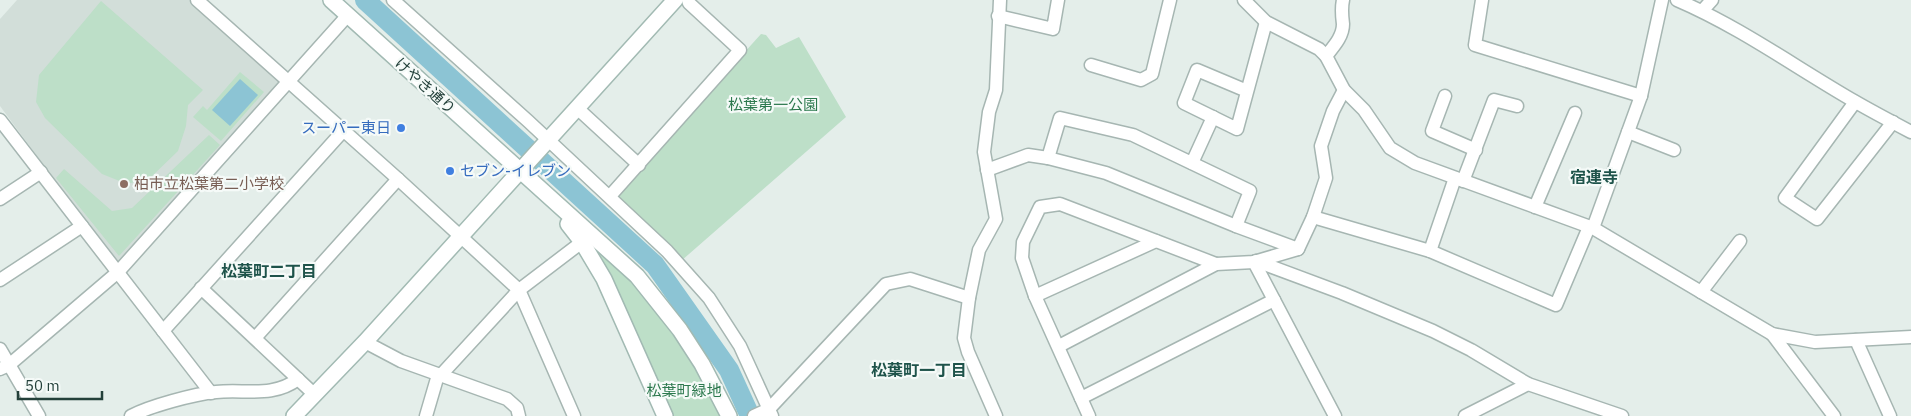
<svg xmlns="http://www.w3.org/2000/svg" width="1911" height="416" font-family="'IBM Plex Sans','Noto Sans JP',sans-serif">
	<style>
		.built { fill: #d2ded9 }
		.green { fill: #bddfc8 }
		.water { fill: #8cc4d4 }
		.lines { fill: none; stroke-linecap: round; stroke-linejoin: round }
		.river { stroke: #8cc4d4; stroke-width: 20 }
		.street-casing { stroke: #a6b6b2; stroke-width: 15 }
		.secondary-casing { stroke: #a2bab3; stroke-width: 18 }
		.street { stroke: #fff; stroke-width: 12 }
		.secondary { stroke: #fff; stroke-width: 15 }
		.shop-dot { fill: #3f7fe0; stroke: #f5faf8; stroke-width: 2 }
		.education-dot { fill: #8d6e63; stroke: #f5faf8; stroke-width: 2 }
		.labels { text-anchor: middle; stroke-width: 4.5; stroke-linejoin: round; paint-order: stroke }
		.street-label { font-size: 15px; fill: #23403a; stroke: #f5faf8 }
		.park-label { font-size: 15px; fill: #2c794e; stroke: #f5faf8 }
		.shop-label { font-size: 15px; fill: #366cbe; stroke: #f5faf8; text-anchor: end }
		.education-label { font-size: 15px; fill: #785e54; stroke: #f5faf8; text-anchor: start }
		.neighbourhood-label { font-size: 16px; font-weight: bold; fill: #1e534a; stroke: #f5faf8 }
	</style>
	<rect width="100%" height="100%" fill="#e4eeea"/>
	<path class="built" d="M 17,0 L 189,0 L 280,83 L 121,262 L 115,262 L 0,106 L 0,19 Z"/>
	<g class="green">
		<path d="M 101,1 L 203,90 L 188,105 L 186,126 L 178,151 L 150,178 L 127,184 L 102,174 L 45,118 L 36,102 L 39,75 Z"/>
		<path d="M 761,34 L 766,35 L 776,48 L 799,37 L 846,117 L 681,261 L 615,196 Z"/>
		<path d="M 240,72 L 264,92 L 221,141 L 193,117 L 203,106 L 207,110 Z"/>
		<path d="M 209,135 L 220,145 L 119,256 L 56,178 L 64,169 L 112,211 L 132,208 Z"/>
		<path d="M 594,245 L 610,255 L 676,332 L 723,416 L 669,416 L 593,248 Z"/>
	</g>
	<path class="water" d="M 240,79 L 258,95 L 230,126 L 212,110 Z"/>
	<g class="lines">
		<path class="river" d="M 365,0 L 655,265 L 729,370 L 750,416"/>
		<g class="street-casing">
			<g id="street">
				<path d="M 197,0 L 398,179 L 519,290 L 574,416"/>
				<path d="M 393,0 L 528,121 L 667,251 L 709,298 L 740,346 L 772,416"/>
				<path d="M 1244,0 L 1266,22 L 1319,49 L 1326,56 L 1344,90 L 1364,110 L 1390,148 L 1415,163 L 1593,228 L 1772,334 L 1815,342 L 1911,337"/>
				<path d="M 1482,0 L 1475,45 L 1641,96"/>
				<path d="M 1677,0 C 1740,27 1795,67 1854,101 C 1873,112 1892,122 1911,132"/>
				<path d="M 1702,11 L 1712,0"/>
				<path d="M 998,16 L 1053,29 L 1058,0"/>
				<path d="M 1326,56 C 1333,47 1343,37 1343,24 C 1342,16 1341,9 1343,0"/>
				<path d="M 1091,65 L 1141,80 L 1152,74 L 1170,0"/>
				<path d="M 1247,91 L 1197,70 L 1184,103 L 1237,129 L 1266,22"/>
				<path d="M 1445,96 L 1432,131 L 1476,150"/>
				<path d="M 1855,102 L 1785,198 L 1817,219 L 1893,122"/>
				<path d="M 577,108 L 639,165"/>
				<path d="M 0,120 L 211,393"/>
				<path d="M 1628,132 L 1674,150"/>
				<path d="M 1048,158 L 1060,118 L 1133,135 L 1250,191 L 1236,226"/>
				<path d="M 1192,163 L 1213,117"/>
				<path d="M 987,170 L 1028,155 L 1048,158 L 1106,173 L 1236,226 L 1298,249"/>
				<path d="M 1463,181 L 1494,100 L 1517,106"/>
				<path d="M 610,196 L 740,50 L 689,3 L 688,0"/>
				<path d="M 0,199 L 41,172"/>
				<path d="M 1535,207 L 1575,113"/>
				<path d="M 1313,217 L 1430,251 L 1556,305 L 1589,227"/>
				<path d="M 1593,228 L 1641,96 L 1662,0"/>
				<path d="M 1430,251 L 1455,178"/>
				<path d="M 1256,261 L 1342,293 L 1433,331 L 1471,350 L 1528,384 L 1622,416"/>
				<path d="M 1254,262 L 1335,416"/>
				<path d="M 0,280 L 82,226"/>
				<path d="M 201,288 L 315,395"/>
				<path d="M 1701,292 L 1740,241"/>
				<path d="M 1035,296 L 1156,241"/>
				<path d="M 163,331 L 343,131"/>
				<path d="M 1772,334 L 1834,416"/>
				<path d="M 255,338 L 398,179"/>
				<path d="M 1856,340 L 1890,416"/>
				<path d="M 365,342 L 401,361 L 507,399 L 517,408 L 519,416"/>
				<path d="M 1059,346 L 1216,264 L 1254,262 L 1298,249 L 1313,217 L 1326,178 L 1321,146 L 1333,111 L 1344,90"/>
				<path d="M 0,349 L 39,416"/>
				<path d="M 0,369 L 9,365 L 118,272 L 348,15"/>
				<path d="M 440,376 L 519,290 L 582,242"/>
				<path d="M 1081,398 L 1274,300"/>
				<path d="M 131,416 C 150,406 194,394 216,392 C 245,389 273,398 298,379"/>
				<path d="M 426,416 L 438,375"/>
				<path d="M 754,416 L 769,409 L 886,284 L 910,279 L 969,298"/>
				<path d="M 996,416 L 968,352 L 964,338 L 969,298 L 979,250 L 996,219 L 984,152 L 989,112 L 996,90 L 1000,0"/>
				<path d="M 1089,416 L 1035,296 L 1022,258 L 1023,242 L 1040,207 L 1060,204 L 1216,264"/>
				<path d="M 1465,416 L 1528,384"/>
			</g>
		</g>
		<g class="secondary-casing">
			<g id="secondary">
				<path d="M 331,0 L 637,276 L 680,330 L 702,364 L 729,416"/>
				<path d="M 568,224 L 582,242 L 604,279 L 665,416"/>
				<path d="M 294,416 L 365,342 L 675,0"/>
			</g>
		</g>
		<use href="#street" class="street"/>
		<use href="#secondary" class="secondary"/>
	</g>
	<g class="shop-dot">
		<circle cx="401" cy="128" r="5"/>
		<circle cx="450" cy="171" r="5"/>
	</g>
	<circle class="education-dot" cx="124" cy="184" r="5"/>
	<g class="labels">
		<g class="street-label">
			<text transform="translate(425 86) rotate(42)" y="5">けやき通り</text>
		</g>
		<g class="park-label">
			<text x="773" y="110">松葉第一公園</text>
			<text x="684" y="396">松葉町緑地</text>
		</g>
		<g class="shop-label">
			<text x="391" y="133">スーパー東日</text>
			<text x="460" y="176" text-anchor="start">セブン-イレブン</text>
		</g>
		<g class="education-label">
			<text x="134" y="189">柏市立松葉第二小学校</text>
		</g>
		<g class="neighbourhood-label">
			<text x="1594" y="183">宿連寺</text>
			<text x="269" y="277">松葉町二丁目</text>
			<text x="919" y="376">松葉町一丁目</text>
		</g>
	</g>
	<path d="M18 391v8h84v-8" fill="none" stroke="#23403a" stroke-width="2.5"/>
	<text x="25" y="391" font-size="15" fill="#23403a" stroke="#f5faf8" stroke-width="4" paint-order="stroke">50 m</text>
</svg>
